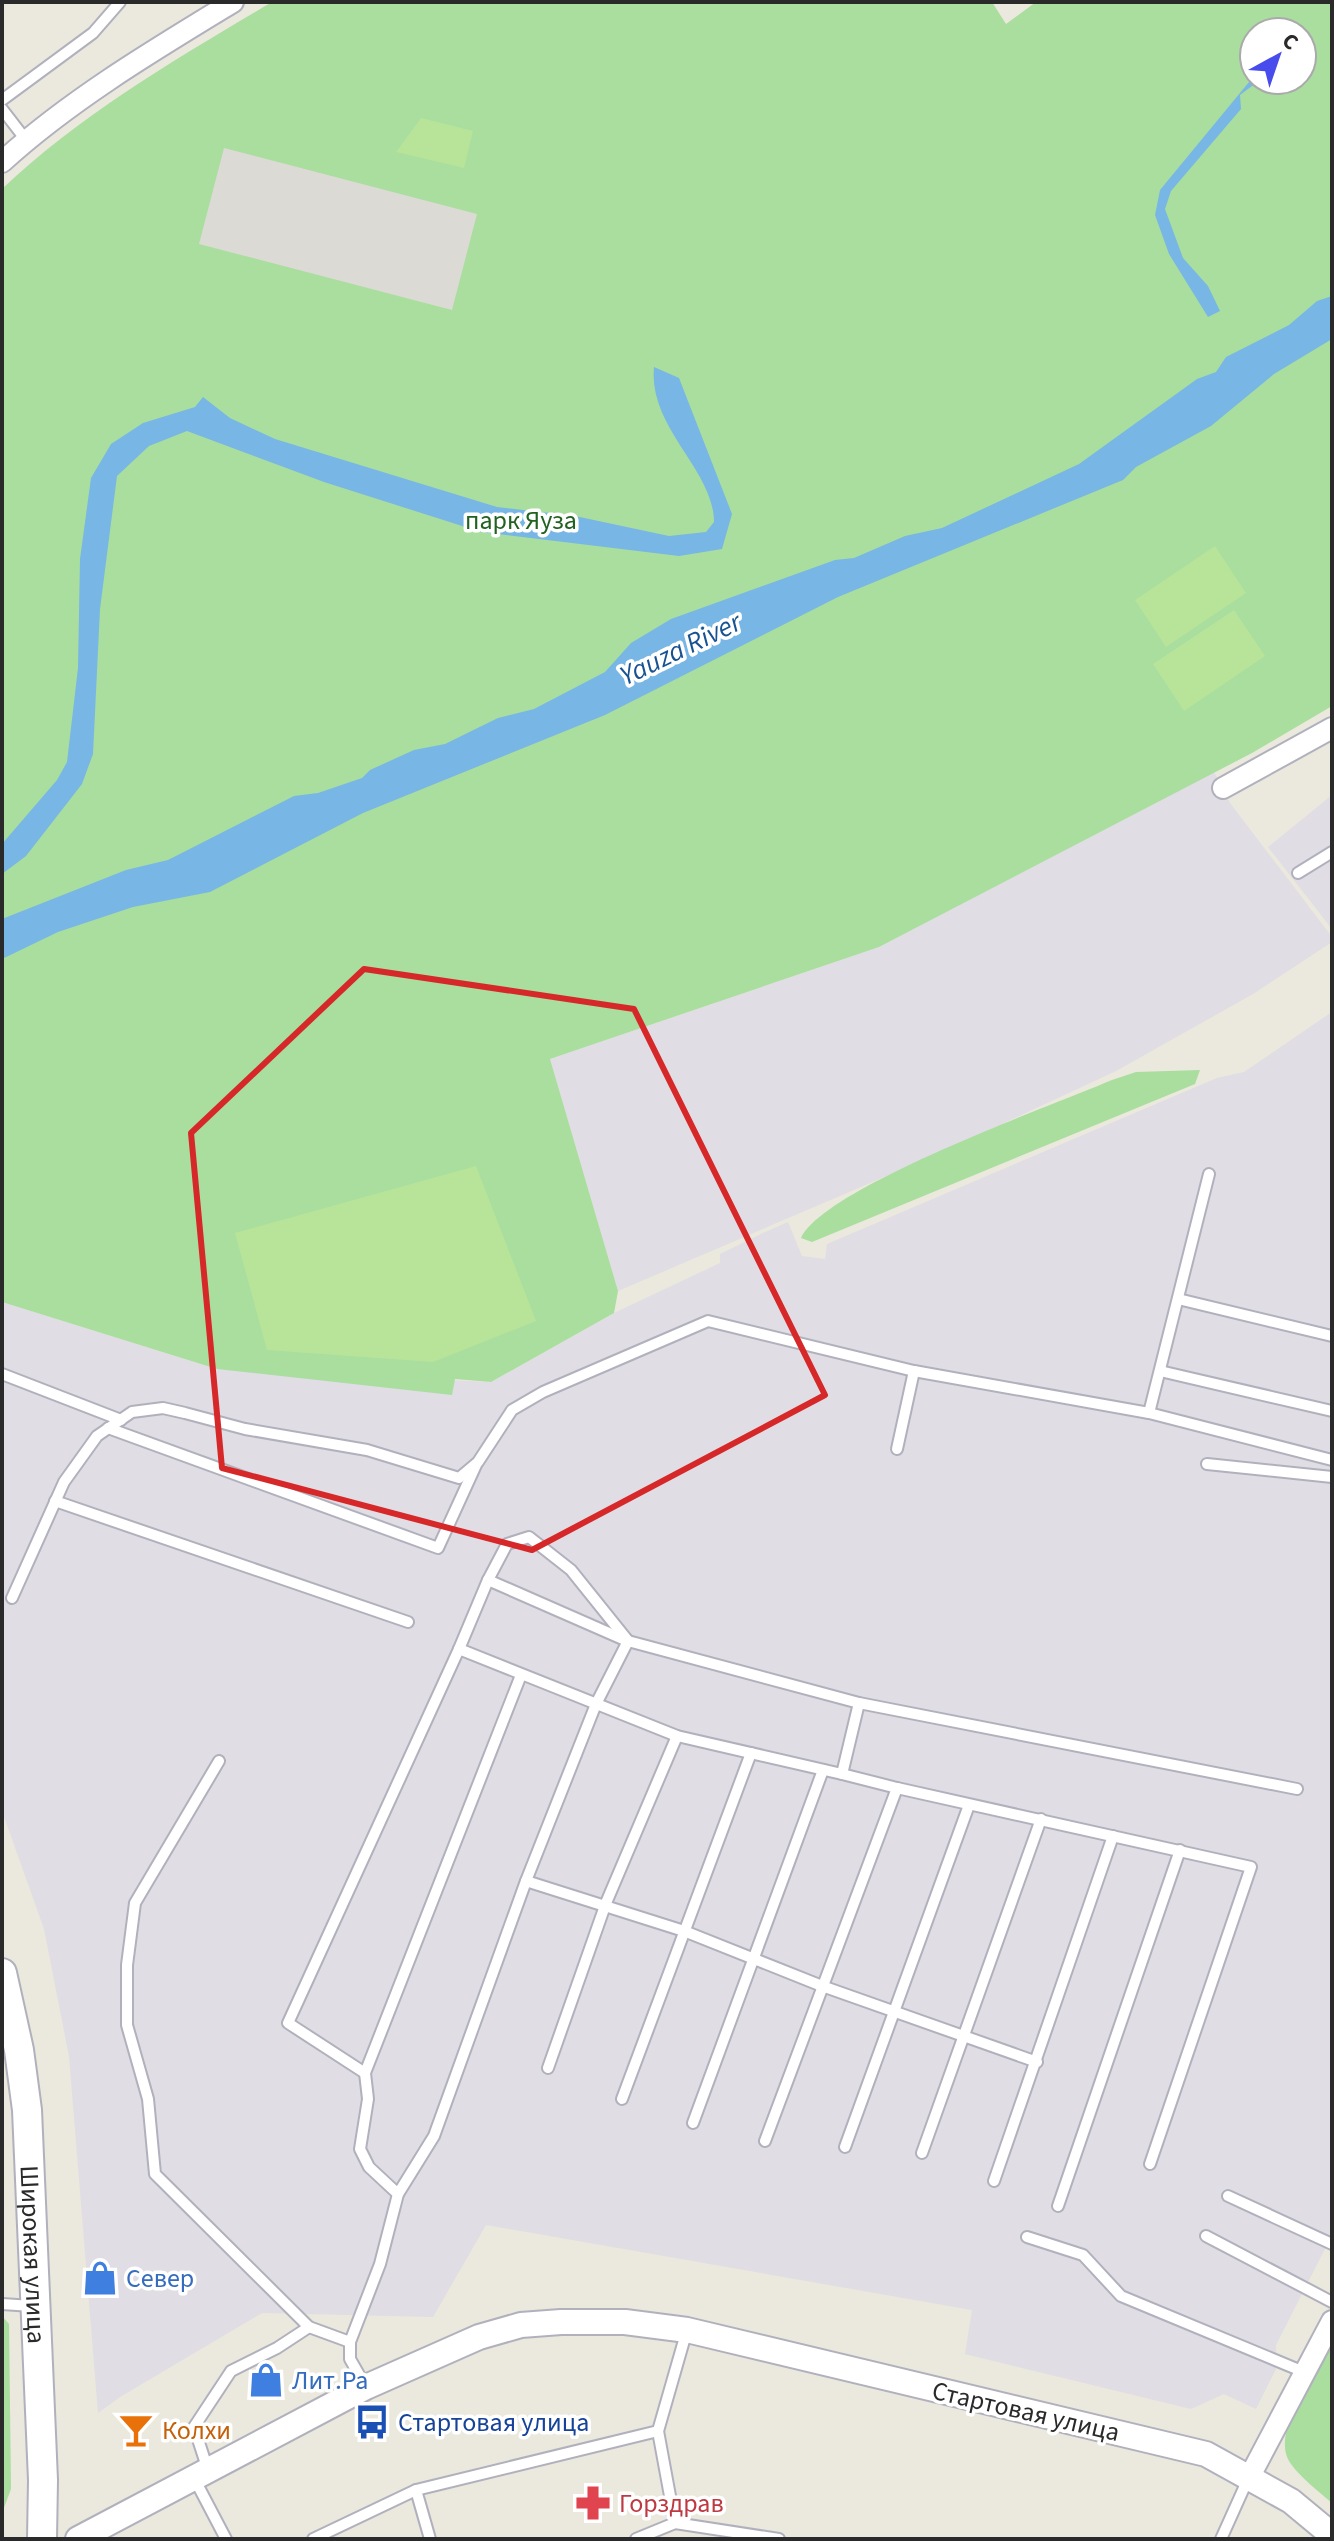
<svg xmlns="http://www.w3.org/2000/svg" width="1334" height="2541" font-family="'Source Sans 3',sans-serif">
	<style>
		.industrial { fill: #e0dde4 }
		.green { fill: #a9de9e; fill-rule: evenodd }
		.pitch { fill: #b8e49a }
		.plaza { fill: #dcdad4 }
		.water { fill: #78b6e5 }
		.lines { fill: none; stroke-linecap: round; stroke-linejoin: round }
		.service-casing { stroke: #b1b1bd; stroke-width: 14 }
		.minor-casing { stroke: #b1b1bd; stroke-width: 24 }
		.tertiary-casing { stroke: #b1b1bd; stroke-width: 28 }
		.secondary-casing { stroke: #b1b1bd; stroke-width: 32 }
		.service { stroke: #fff; stroke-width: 10 }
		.minor { stroke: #fff; stroke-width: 20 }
		.tertiary { stroke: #fff; stroke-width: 24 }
		.secondary { stroke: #fff; stroke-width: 28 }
		.marked { fill: none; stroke: #d62828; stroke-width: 6; stroke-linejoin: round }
		.labels { text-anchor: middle; stroke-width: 7; stroke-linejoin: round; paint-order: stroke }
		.park-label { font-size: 26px; fill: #226220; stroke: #fff }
		.street-label { font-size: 26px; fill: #2a2a2a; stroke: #fff }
		.shop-label { font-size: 26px; fill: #366cbe; stroke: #fff; text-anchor: start }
		.transit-label { font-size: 26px; fill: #164399; stroke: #fff; text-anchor: start }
		.food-label { font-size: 26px; fill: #c56008; stroke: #fff; text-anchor: start }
		.health-label { font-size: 26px; fill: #be3a42; stroke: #fff; text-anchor: start }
		.water-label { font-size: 28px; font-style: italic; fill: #175291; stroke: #fff }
	</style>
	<rect width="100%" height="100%" fill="#ebe8dd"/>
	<g class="industrial">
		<path d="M 1214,772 L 1230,803 L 1332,937 L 1332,942 L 1253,994 L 1116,1071 L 931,1157 L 618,1291 L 550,1059 L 879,947 Z"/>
		<path d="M 1332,795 L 1332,929 L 1268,847 Z"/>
		<path d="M 1332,1012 L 1332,2235 L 1276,2345 L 1277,2367 L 1256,2409 L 1224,2394 L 1191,2409 L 965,2354 L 972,2310 L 486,2225 L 433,2317 L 262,2313 L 120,2397 L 98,2413 L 69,2056 L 44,1929 L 2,1811 L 2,1302 L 217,1369 L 491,1382 L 614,1313 L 720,1263 L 720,1254 L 763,1233 L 788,1222 L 802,1256 L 825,1259 L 827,1244 L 1217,1078 L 1244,1072 Z"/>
	</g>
	<g class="green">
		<path d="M 272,2 L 992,2 L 1006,24 L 1036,2 L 1332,2 L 1332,706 L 1252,753 L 879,947 L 550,1059 L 618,1291 L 614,1313 L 491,1382 L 455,1379 L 452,1395 L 217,1369 L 2,1302 L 2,189 C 81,114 179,57 272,2 ZM 1254,32 L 1302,32 L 1302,80 L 1254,80 Z"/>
		<path d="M 1200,1070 L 1195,1084 L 812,1242 L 801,1238 C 825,1187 1051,1106 1112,1080 L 1136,1072 Z"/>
		<path d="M 2,2316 L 9,2324 L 11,2489 L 2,2513 Z"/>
		<path d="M 1332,2344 L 1332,2503 C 1318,2491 1301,2478 1291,2464 C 1268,2434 1316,2371 1332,2344 Z"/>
	</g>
	<g class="pitch">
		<path d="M 421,118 L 473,131 L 464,168 L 396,152 Z"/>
		<path d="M 1215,546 L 1246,593 L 1166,647 L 1135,600 Z"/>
		<path d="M 1234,610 L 1265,656 L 1184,711 L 1153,664 Z"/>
		<path d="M 476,1166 L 536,1321 L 433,1362 L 267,1350 L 235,1233 Z"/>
	</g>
	<path class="plaza" d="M 224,148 L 477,214 L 452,310 L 199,244 Z"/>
	<g class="water">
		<path d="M 1254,76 L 1254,80 L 1260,80 L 1240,95 L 1241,109 L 1171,191 L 1165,209 L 1183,258 L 1208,286 L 1220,311 L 1208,317 L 1169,254 L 1155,215 L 1160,190 Z"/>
		<path d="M 1332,296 L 1332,339 L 1274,374 L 1211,426 L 1136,467 L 1123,480 L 838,597 L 605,715 L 363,813 L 210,892 L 133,907 L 58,932 L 2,959 L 2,919 L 126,870 L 168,860 L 294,796 L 318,793 L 362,778 L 370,770 L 414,750 L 445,744 L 498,718 L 534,709 L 605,672 L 631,643 L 671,619 L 835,560 L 854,558 L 905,536 L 942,528 L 1079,464 L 1197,379 L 1216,372 L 1226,357 L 1289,325 L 1317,301 Z"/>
		<path d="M 654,367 L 679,378 L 732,514 L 722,549 L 679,556 L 481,532 L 324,482 L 187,431 L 149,446 L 117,476 L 100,609 L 93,754 L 82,784 L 26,856 L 2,874 L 2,844 L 57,780 L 67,762 L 78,668 L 80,559 L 91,478 L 111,444 L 143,423 L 195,407 L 203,397 L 230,418 L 275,439 L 497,507 L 575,516 L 669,536 L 706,532 L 714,522 C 714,470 648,428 654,367 Z"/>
	</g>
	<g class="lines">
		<g class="service-casing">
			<g id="service">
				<path d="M 2,100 L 93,33 L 120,2"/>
				<path d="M 2,109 L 26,140"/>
				<path d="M 1298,873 L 1332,852"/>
				<path d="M 1178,1299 L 1332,1336"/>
				<path d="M 1160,1371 L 1332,1411"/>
				<path d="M 2,1374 L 121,1420"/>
				<path d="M 1149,1413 L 1209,1174"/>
				<path d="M 108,1428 L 438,1548 L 476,1465"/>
				<path d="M 897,1449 L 914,1371"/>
				<path d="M 1207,1464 L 1332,1477"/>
				<path d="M 55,1501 L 408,1622"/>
				<path d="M 488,1580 L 625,1640"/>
				<path d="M 12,1598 L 64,1482 L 97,1436 L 132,1412 L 163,1408 L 185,1413 L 245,1429 L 367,1450 L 459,1478 L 478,1462 L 512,1410 L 543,1392 L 708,1321 L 914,1371 L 1149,1413 L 1332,1460"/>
				<path d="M 459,1649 L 488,1580 L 507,1544 L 529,1537 L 571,1570 L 628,1641"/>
				<path d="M 219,1761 L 135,1903 L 127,1965 L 127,2025 L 148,2099 L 155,2174 L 309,2327 L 350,2342"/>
				<path d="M 897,1788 L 1251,1867 L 1150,2164"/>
				<path d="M 526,1881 L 684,1931 L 822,1986 L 1037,2062"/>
				<path d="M 548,2068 L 606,1903 L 677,1736"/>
				<path d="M 365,2073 L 288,2023 L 459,1649 L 677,1736 L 842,1774 L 859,1703"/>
				<path d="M 622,2099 L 751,1753"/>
				<path d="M 693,2123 L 823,1770"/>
				<path d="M 765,2141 L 897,1788 L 842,1774"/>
				<path d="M 845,2147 L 969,1805"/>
				<path d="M 922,2153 L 1041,1819"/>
				<path d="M 994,2181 L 1113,1836"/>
				<path d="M 398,2194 L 369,2167 L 360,2149 L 368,2099 L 365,2073 L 521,1675"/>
				<path d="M 1228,2196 L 1332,2244"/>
				<path d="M 1058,2206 L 1180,1850"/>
				<path d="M 1206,2236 L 1332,2302"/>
				<path d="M 1027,2237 L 1083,2255 L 1121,2296 L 1304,2372"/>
				<path d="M 2,2304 L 32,2306"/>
				<path d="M 366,2387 L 350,2359 L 350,2342 L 380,2264 L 398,2194 L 434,2136 L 526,1881 L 596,1704 L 628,1641 L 859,1703 L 1297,1789"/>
				<path d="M 658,2431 L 675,2523"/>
				<path d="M 208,2470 L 194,2427 L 231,2371 L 277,2348 L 309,2327"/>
				<path d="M 194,2478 L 226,2539"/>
				<path d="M 313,2539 L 416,2490"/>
				<path d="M 430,2539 L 416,2490 L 658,2431 L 687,2330"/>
				<path d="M 636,2539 L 675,2523 L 779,2539"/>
				<path d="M 1221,2539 L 1248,2479"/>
			</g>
		</g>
		<g class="minor-casing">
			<g id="minor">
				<path d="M 2,162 C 70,100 154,50 233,2"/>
				<path d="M 1223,788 L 1332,728"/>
				<path d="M 1250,2476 L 1332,2321"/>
			</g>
		</g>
		<g class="tertiary-casing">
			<path id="tertiary" d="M 78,2539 L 366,2387 L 479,2337 L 521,2325 L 561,2322 L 625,2322 L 687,2330 L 1206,2454 L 1291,2501 L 1332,2535"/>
		</g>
		<g class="secondary-casing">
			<g id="secondary">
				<path id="s1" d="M 2,1973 L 19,2050 L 27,2110 L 43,2480 L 42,2539"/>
			</g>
		</g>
		<use href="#service" class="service"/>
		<use href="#minor" class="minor"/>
		<use href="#tertiary" class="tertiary"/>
		<use href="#secondary" class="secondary"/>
	</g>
	<path class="marked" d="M 364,969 L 634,1009 L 825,1395 L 532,1550 L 222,1468 L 191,1133 Z"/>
	<defs>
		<g id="shop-bare" transform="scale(2.76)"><path d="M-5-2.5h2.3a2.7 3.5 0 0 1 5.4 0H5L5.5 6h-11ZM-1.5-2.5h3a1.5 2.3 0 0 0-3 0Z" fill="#3f7fe0" stroke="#fff" stroke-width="2.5" paint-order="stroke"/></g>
		<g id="bus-bare" transform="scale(2.76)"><path d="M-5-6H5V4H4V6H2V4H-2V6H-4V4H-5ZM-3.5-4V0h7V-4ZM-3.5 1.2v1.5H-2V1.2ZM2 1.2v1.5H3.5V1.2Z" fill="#1a4fb4" stroke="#fff" stroke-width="2.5" paint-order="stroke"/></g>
		<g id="bar-bare" transform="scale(2.76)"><path d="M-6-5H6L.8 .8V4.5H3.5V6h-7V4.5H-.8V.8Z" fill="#e8710a" stroke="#fff" stroke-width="2.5" paint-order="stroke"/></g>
		<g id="pharmacy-bare" transform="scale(2.76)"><path d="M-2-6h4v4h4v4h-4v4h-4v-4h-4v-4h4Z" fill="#e0444e" stroke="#fff" stroke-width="2.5" paint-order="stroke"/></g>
	</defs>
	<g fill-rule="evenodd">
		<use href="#shop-bare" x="100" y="2278"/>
		<use href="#shop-bare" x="266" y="2380"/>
		<use href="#bus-bare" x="372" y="2422"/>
		<use href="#bar-bare" x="136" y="2430"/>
		<use href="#pharmacy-bare" x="593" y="2503"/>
	</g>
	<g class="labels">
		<g class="park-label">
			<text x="521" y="529">парк Яуза</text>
		</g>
		<g class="street-label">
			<text dy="9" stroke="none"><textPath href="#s1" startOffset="284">Широкая улица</textPath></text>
			<text transform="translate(1026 2411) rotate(13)" y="9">Стартовая улица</text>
		</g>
		<g class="shop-label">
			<text x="126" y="2287">Север</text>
			<text x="292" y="2389">Лит.Ра</text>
		</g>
		<g class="transit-label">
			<text x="398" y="2431">Стартовая улица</text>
		</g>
		<g class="food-label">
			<text x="162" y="2439">Колхи</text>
		</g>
		<g class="health-label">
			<text x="619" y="2512">Горздрав</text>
		</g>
		<g class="water-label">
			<text transform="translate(680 648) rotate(-26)" y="10">Yauza River</text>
		</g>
	</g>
	<rect width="1334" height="2541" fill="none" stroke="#2a2a2a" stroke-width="8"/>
	<g transform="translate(1278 56) rotate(40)"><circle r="38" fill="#ffffff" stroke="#aaaaaa" stroke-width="2"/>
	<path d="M0-6L14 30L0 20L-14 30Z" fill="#494cec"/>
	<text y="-12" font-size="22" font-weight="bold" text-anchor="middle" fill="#2a2a2a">С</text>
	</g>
</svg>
